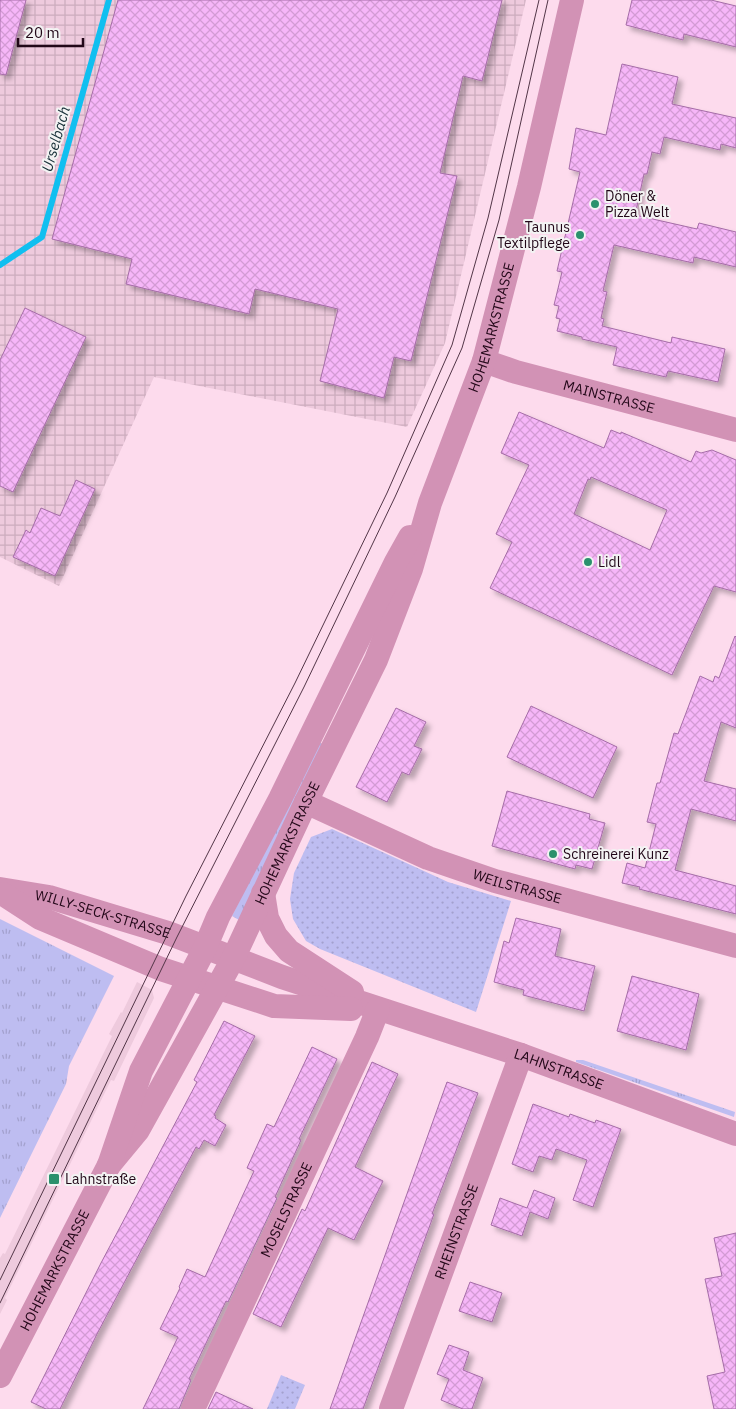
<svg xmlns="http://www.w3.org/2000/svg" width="736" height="1409" font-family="'IBM Plex Sans',sans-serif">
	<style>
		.built { fill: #eecadd }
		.industrial { fill: url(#industrial-grid) }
		.grass { fill: url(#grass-tufts) }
		.park { fill: url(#park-dots) }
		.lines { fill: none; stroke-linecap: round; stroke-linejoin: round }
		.stream { stroke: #10bff0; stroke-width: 6 }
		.building { fill: url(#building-cross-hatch); stroke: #a56ca7; fill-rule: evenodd; filter: url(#shadow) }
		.minor { stroke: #d292b5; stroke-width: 24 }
		.tram { stroke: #523547; stroke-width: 1 }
		.poi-dot { fill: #2b916d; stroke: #f3f3f3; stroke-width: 2 }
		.labels { text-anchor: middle; stroke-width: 4; stroke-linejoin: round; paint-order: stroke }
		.poi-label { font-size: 14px; fill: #220718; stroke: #f3f3f3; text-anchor: start }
		.street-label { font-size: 14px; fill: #220718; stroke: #f3f3f3 }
		.water-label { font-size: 15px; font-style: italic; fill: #162e37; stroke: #f3f3f3 }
	</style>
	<defs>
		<pattern id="industrial-grid" width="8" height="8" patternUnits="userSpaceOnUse" patternTransform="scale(1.25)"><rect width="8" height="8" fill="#eecadd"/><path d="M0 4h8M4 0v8" fill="none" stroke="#ccacbd"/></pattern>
		<pattern id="grass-tufts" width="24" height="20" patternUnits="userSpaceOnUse" patternTransform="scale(1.25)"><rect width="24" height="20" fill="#bebdf1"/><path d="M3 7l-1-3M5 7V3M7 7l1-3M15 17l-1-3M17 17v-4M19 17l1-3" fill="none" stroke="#a3a1ce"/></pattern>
		<pattern id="park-dots" width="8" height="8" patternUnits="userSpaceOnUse" patternTransform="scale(1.25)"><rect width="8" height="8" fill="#bebdf1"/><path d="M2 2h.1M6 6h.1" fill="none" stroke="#a3a1ce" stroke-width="1.8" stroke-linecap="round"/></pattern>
		<pattern id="building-cross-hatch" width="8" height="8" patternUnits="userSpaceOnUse" patternTransform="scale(1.25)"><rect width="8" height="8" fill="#f6b6f8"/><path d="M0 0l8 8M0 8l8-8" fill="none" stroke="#d39bd4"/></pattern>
		<filter id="shadow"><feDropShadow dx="4.5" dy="4.5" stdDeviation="2.5" flood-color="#0004"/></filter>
	</defs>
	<rect width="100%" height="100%" fill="#fddbed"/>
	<path class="built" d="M 137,982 L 152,990 L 154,998 L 114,1081 L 111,1080 L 5,1298 L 7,1300 L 0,1314 L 0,1258 L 3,1253 L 5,1254 L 112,1036 L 109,1034 L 121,1012 L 122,1013 Z"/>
	<path class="industrial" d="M 0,0 L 526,0 L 445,343 L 407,427 L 154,377 L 59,586 L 0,557 Z"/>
	<g class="grass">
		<path d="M 321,743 L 322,744 L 239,920 L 232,916 L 316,744 Z"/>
		<path d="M 0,919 L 114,976 L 69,1066 L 66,1084 L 0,1218 Z"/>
		<path d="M 576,1060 L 583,1060 L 735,1112 L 734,1117 L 579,1063 L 576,1062 Z"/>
	</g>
	<g class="park">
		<path d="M 332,829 L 448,882 L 511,901 L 476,1012 L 320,949 L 306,941 L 293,919 L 290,899 L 294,873 L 311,837 Z"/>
		<path d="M 281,1375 L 305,1385 L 295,1409 L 267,1409 Z"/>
	</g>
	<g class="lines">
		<path class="stream" d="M 0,265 L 42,237 L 109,0"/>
	</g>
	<g class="building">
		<path d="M 0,0 L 26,0 L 6,75 L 0,74 Z"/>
		<path d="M 118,0 L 502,0 L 482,81 L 463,76 L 440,173 L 457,176 L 411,361 L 394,357 L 384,398 L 320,381 L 338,309 L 255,289 L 249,314 L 126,284 L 132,259 L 52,239 Z"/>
		<path d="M 632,0 L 711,0 L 736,6 L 736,47 L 684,34 L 683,40 L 626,25 Z"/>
		<path d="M 622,64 L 678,77 L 672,104 L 736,118 L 736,148 L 721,144 L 720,150 L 664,137 L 660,154 L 652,152 L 647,174 L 644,174 L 635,215 L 697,229 L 699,223 L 736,232 L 736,267 L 694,257 L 693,263 L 614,245 L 603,291 L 607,292 L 601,318 L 604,319 L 602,326 L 671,343 L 672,337 L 725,349 L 718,382 L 668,371 L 666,377 L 613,365 L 617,347 L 582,339 L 582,337 L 557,331 L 560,319 L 556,318 L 559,306 L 554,305 L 562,272 L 557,271 L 580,172 L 569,169 L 576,128 L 606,135 Z"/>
		<path d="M 25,308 L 86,337 L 13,492 L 0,486 L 0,360 Z"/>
		<path d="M 519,412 L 604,448 L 611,430 L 621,434 L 621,432 L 691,462 L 696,451 L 701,453 L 712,450 L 736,460 L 736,592 L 714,586 L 672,675 L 490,588 L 512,542 L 496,534 L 529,465 L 501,453 ZM 591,477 L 667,510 L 650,550 L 574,514 L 588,479 L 590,480 Z"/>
		<path d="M 76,480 L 95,489 L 55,576 L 13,557 L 26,530 L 30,533 L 41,508 L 60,516 Z"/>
		<path d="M 735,636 L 736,637 L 736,728 L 721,722 L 704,781 L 736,789 L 736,821 L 691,809 L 675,870 L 736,886 L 736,914 L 639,889 L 640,887 L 622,883 L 627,863 L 645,868 L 656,824 L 647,822 L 657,783 L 660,783 L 674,733 L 678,734 L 700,676 L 713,682 L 715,676 L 719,678 Z"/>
		<path d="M 531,706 L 617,747 L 593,798 L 507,757 Z"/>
		<path d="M 396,708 L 426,722 L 414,746 L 422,749 L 409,775 L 402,772 L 387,802 L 356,787 Z"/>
		<path d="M 507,791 L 590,814 L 589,819 L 605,823 L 592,869 L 576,865 L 575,869 L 492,846 Z"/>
		<path d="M 516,918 L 561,929 L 555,956 L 595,966 L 584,1011 L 523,995 L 524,990 L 494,982 L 504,941 L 509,943 Z"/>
		<path d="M 632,976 L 699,994 L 686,1050 L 617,1031 Z"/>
		<path d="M 224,1021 L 255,1036 L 214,1115 L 216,1116 L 215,1118 L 226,1125 L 215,1146 L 204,1140 L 199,1149 L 196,1147 L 98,1332 L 60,1409 L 46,1409 L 31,1402 L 101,1263 L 197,1082 L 194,1080 Z"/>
		<path d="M 312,1047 L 337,1059 L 299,1139 L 301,1140 L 275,1197 L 277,1198 L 228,1302 L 226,1301 L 189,1379 L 191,1380 L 179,1409 L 143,1409 L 178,1337 L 160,1329 L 180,1288 L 179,1287 L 187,1269 L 205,1277 L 254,1171 L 247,1168 L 267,1124 L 274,1127 Z"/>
		<path d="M 372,1062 L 398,1074 L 355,1167 L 383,1181 L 354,1240 L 328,1228 L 281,1327 L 253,1314 L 302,1209 L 305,1211 Z"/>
		<path d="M 447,1082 L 478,1093 L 432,1214 L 434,1214 L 363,1409 L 330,1409 Z"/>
		<path d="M 533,1104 L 569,1117 L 570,1114 L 595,1123 L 596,1120 L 621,1129 L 593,1207 L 573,1200 L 587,1160 L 556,1149 L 552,1160 L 539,1156 L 533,1172 L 512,1164 Z"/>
		<path d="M 534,1190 L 555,1198 L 548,1219 L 530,1212 L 522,1236 L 491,1225 L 500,1198 L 527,1208 Z"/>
		<path d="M 736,1233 L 736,1409 L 714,1409 L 707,1376 L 725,1372 L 705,1279 L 722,1276 L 714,1238 Z"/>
		<path d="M 470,1282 L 502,1293 L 492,1322 L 459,1311 Z"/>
		<path d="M 449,1345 L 469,1352 L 463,1370 L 483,1378 L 472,1409 L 463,1409 L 441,1400 L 449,1379 L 437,1374 Z"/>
		<path d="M 216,1392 L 253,1409 L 208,1409 Z"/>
	</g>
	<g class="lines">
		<g class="minor">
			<path id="s1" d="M 484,361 L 516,372 L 736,430"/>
			<path id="s2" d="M 306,802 L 428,858 L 495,881 L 736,946"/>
			<path id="s3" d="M 0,889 L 49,897 L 168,933 L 282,977 L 521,1055 L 736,1134"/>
			<path d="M 263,893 L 267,918 L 276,936 L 289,951 L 352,992"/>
			<path d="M 3,894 L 40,918 L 161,969 L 274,1006 L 351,1009"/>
			<path id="s4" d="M 109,1165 L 138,1130 L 233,959 L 306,802 L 376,660 L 411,569 L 430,503 L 484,361 L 529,187 L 572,0"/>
			<path id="s5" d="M 0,1376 L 109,1165 L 141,1071 L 205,948 L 218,917 L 280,799 L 396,562 L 410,537"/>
			<path id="s6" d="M 193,1409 L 367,1037 L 378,1009"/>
			<path id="s7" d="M 391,1409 L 521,1055"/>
		</g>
		<g class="tram">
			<path d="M 0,1280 L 186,896 L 295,683 L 387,493 L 452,345 L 488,218 L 539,0"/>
			<path d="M 0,1303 L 177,937 L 304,687 L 395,497 L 462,348 L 499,220 L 548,0"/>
		</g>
	</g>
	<g class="poi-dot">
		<circle cx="595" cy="204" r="5"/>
		<circle cx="580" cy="235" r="5"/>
		<circle cx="588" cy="562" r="5"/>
		<circle cx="553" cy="854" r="5"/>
		<rect x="48" y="1173" width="12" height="12" rx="2.5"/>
	</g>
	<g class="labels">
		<g class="poi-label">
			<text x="605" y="201">Döner &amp;<tspan x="605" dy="16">Pizza Welt</tspan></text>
			<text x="570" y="232" text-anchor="end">Taunus<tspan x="570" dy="16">Textilpflege</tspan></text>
			<text x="598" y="567">Lidl</text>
			<text x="563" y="859">Schreinerei Kunz</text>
			<text x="65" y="1184">Lahnstraße</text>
		</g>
		<g class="street-label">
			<text dy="5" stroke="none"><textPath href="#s4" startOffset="925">HOHEMARKSTRASSE</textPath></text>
			<text dy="5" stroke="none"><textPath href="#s1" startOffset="130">MAINSTRASSE</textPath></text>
			<text dy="5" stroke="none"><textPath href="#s4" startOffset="369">HOHEMARKSTRASSE</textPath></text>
			<text dy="5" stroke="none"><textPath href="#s2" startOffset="228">WEILSTRASSE</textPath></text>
			<text dy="5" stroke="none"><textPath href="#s3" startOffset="106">WILLY-SECK-STRASSE</textPath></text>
			<text dy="5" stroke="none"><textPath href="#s3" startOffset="588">LAHNSTRASSE</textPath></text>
			<text dy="5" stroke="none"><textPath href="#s6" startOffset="220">MOSELSTRASSE</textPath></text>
			<text dy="5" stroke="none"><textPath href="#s7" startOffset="189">RHEINSTRASSE</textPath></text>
			<text dy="5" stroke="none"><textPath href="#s5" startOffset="119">HOHEMARKSTRASSE</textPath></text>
		</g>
		<g class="water-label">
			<text transform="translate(56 139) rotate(-74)" y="5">Urselbach</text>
		</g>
	</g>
	<path d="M18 38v8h65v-8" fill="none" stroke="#220718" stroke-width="2.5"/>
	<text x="25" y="38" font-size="15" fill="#220718" stroke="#f3f3f3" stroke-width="4" paint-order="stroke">20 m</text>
</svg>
